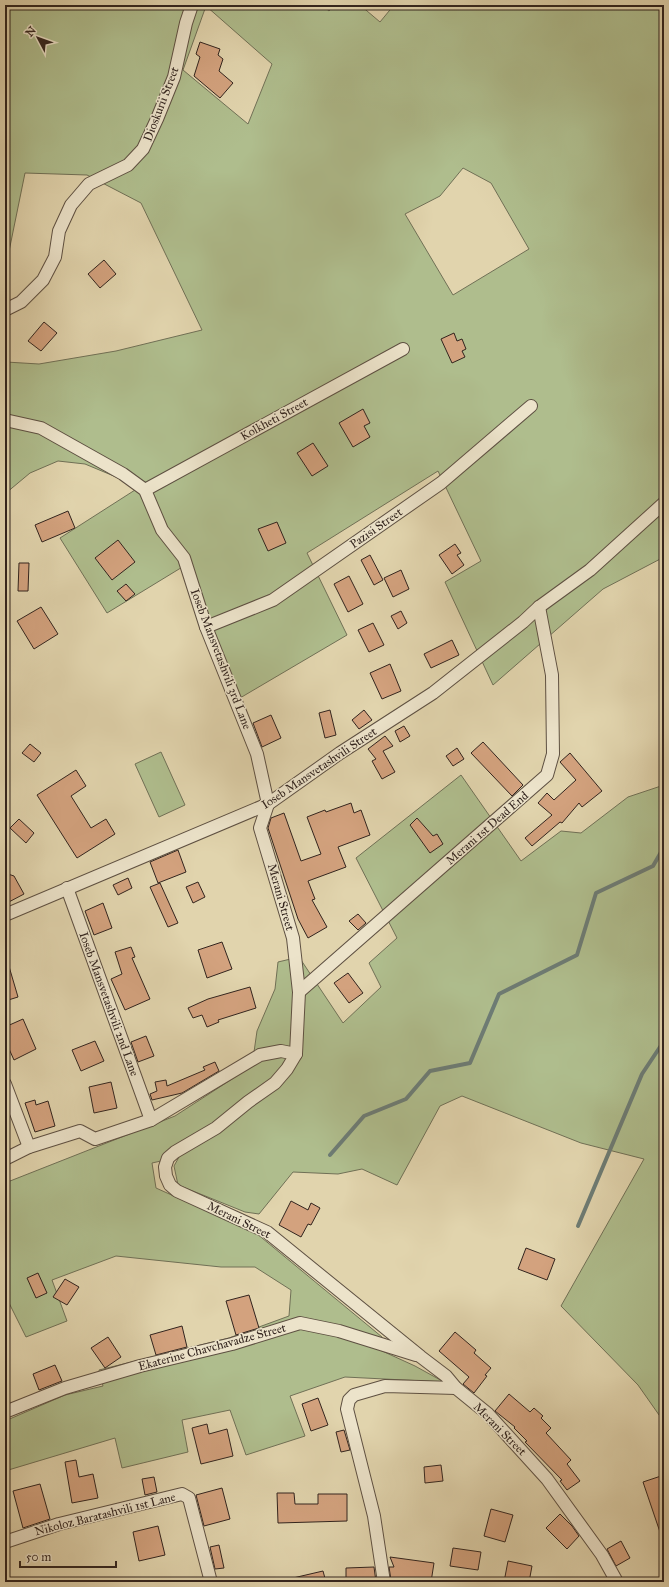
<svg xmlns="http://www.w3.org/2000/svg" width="669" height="1587" viewBox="0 0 669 1587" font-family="'IM FELL Great Primer',serif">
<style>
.green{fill:#afbd8d;stroke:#707056;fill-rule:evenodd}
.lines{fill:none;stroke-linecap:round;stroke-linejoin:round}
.stream{stroke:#6d7c75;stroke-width:4}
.building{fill:#d3a27e;stroke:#32241e}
.street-casing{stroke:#5e5042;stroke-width:14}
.street{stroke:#ece3ca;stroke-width:12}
.labels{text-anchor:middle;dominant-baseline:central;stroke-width:3;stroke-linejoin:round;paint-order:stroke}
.street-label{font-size:12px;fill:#32241e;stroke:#ece3ca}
</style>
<rect width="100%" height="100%" fill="#e1d4ad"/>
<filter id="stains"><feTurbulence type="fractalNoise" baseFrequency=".005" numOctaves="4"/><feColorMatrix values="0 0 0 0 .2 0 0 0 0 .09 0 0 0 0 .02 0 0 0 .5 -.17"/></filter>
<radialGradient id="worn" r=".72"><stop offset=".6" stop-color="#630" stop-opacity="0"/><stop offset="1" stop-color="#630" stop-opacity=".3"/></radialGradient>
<g class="green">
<path d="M5 5H322L329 11 335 5H360L380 22 394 5H664V557L603 589 493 685 445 582 481 561 438 471 307 553 347 635 240 698 184 566 107 613 60 538 135 490 121 479 85 464 58 461 30 473 6 493V362L39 364 116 351 202 330 141 203 87 175 25 173 5 271ZM206 6 272 64 248 124 183 70ZM463 168 491 183 529 249 453 295 405 214 440 196Z"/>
<path d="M161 752 185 805 159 817 135 764Z"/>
<path d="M461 775 521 861 561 831 581 833 628 797 664 785V1422L638 1385 561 1306 644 1159 581 1143 462 1096 440 1106 397 1185 362 1169 338 1174 293 1172 259 1214 245 1212 178 1185 174 1166 179 1157 152 1163 156 1188 256 1233 382 1337 380 1350 415 1366 444 1382 345 1377 290 1396 305 1436 246 1455 230 1410 182 1420 188 1452 122 1468 115 1438 5 1471V1421L65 1395 103 1386 99 1370 229 1338 289 1316 291 1290 255 1267H221L116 1256 52 1280 67 1321 26 1337 5 1295V1183L175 1116 252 1066 257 1031 275 989 278 962 299 957 343 1023 381 987 369 963 397 938 356 858Z"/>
</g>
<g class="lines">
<g class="stream">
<path d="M330 1155 364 1116 406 1099 430 1071 470 1063 499 994 577 955 596 893 653 866 664 847"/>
<path d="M578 1226 642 1074 664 1041"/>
</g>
</g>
<g class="building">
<path d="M200 42 220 49 218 55 223 59 219 71 233 83 220 98 194 76 200 57 196 54Z"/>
<path d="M104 260 116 274 100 288 88 274Z"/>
<path d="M44 322 57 333 41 351 28 341Z"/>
<path d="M454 333 457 341 462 339 466 349 462 351 465 357 452 363 441 339Z"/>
<path d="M363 409 370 423 364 426 370 437 353 447 339 423Z"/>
<path d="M313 443 328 466 312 476 297 453Z"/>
<path d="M68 511 75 528 42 542 35 525Z"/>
<path d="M277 522 286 543 268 551 258 529Z"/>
<path d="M118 540 135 562 112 580 95 558Z"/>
<path d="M455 544 461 553 457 555 464 565 452 574 439 555Z"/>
<path d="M370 555 383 580 374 585 361 560Z"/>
<path d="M19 563H29L28 591H18Z"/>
<path d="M401 570 409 589 393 597 384 578Z"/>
<path d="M349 576 363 604 348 612 334 584Z"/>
<path d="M126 584 135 594 126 601 117 591Z"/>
<path d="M41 607 58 634 34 649 17 621Z"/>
<path d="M401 611 407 623 398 629 391 616Z"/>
<path d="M373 623 384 645 369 652 358 630Z"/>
<path d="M452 640 459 655 431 668 424 654Z"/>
<path d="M390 664 401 691 382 699 370 673Z"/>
<path d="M330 710 336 735 325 738 319 713Z"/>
<path d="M364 710 372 720 359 729 352 720Z"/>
<path d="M271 715 281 738 262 747 253 723Z"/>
<path d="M404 726 410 736 400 742 395 731Z"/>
<path d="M385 736 393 746 383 751 395 772 382 779 372 761 376 759 368 749Z"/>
<path d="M483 742 523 785 512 796 471 753Z"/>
<path d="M30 744 41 753 34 762 22 753Z"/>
<path d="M457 748 464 759 453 766 446 756Z"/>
<path d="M570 753 602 791 582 807 579 803 562 823 560 822 532 846 525 838 552 815 538 803 547 793 554 800 576 780 560 762Z"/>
<path d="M76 770 86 786 71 796 91 828 106 819 115 834 77 858 37 795Z"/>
<path d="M351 803 354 813 361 810 370 835 338 847 346 867 308 881 315 899 312 900 327 927 308 938 298 919 268 828 271 818 284 813 301 861 321 854 307 817 325 810 326 812Z"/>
<path d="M417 818 433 836 437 834 443 844 430 853 410 825Z"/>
<path d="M19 819 34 833 26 843 10 828Z"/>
<path d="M178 850 186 872 158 883 150 862Z"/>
<path d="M5 873 14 876 24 894 5 904Z"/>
<path d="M128 878 132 888 118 895 113 885Z"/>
<path d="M198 882 205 897 193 903 186 887Z"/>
<path d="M160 883 178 923 168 927 150 887Z"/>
<path d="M103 903 112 928 94 935 85 911Z"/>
<path d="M358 914 366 923 358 930 349 921Z"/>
<path d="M222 942 232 969 207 978 198 950Z"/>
<path d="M131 947 135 957 132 958 150 999 125 1010 111 979 122 974 115 952Z"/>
<path d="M5 963H8L18 997 5 1001Z"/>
<path d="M348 973 363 993 349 1003 334 983Z"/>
<path d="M250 987 256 1008 218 1020 219 1022 207 1027 202 1015 193 1018 188 1008 208 999Z"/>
<path d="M23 1019 36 1049 14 1060 5 1040V1027Z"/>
<path d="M146 1036 154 1056 138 1062 131 1042Z"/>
<path d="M95 1041 104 1061 81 1071 72 1050Z"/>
<path d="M215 1062 219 1071 182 1093 152 1100 150 1094 157 1091 155 1082 166 1080 167 1086 205 1070 203 1067Z"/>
<path d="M111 1082 117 1108 94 1113 89 1087Z"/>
<path d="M35 1100 36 1105 48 1101 55 1126 35 1132 25 1103Z"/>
<path d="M291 1201 308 1210 311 1203 320 1208 311 1225 308 1224 301 1237 279 1225Z"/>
<path d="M526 1248 555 1259 547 1280 518 1269Z"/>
<path d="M38 1273 47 1293 36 1298 27 1278Z"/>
<path d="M65 1279 79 1287 67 1305 53 1297Z"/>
<path d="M249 1295 259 1328 236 1335 226 1301Z"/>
<path d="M182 1326 187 1347 156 1355 150 1335Z"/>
<path d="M455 1332 476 1350 474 1353 491 1368 485 1375 487 1376 474 1393 463 1384 469 1377 439 1351Z"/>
<path d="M108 1337 121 1357 105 1368 91 1348Z"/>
<path d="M55 1365 62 1381 39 1390 33 1374Z"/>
<path d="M509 1394 530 1412 534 1408 543 1416 541 1418 551 1428 546 1433 571 1460 567 1464 580 1481 567 1490 560 1481 562 1480 525 1442 527 1441 514 1428 515 1427 495 1411Z"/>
<path d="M318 1398 328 1425 311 1431 302 1404Z"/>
<path d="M207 1424 209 1434 227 1429 233 1456 201 1464 192 1428Z"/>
<path d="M344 1430 350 1450 341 1452 336 1432Z"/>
<path d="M76 1460 79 1477 93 1474 98 1498 72 1503 65 1462Z"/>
<path d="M441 1465 443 1481 425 1483 424 1467Z"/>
<path d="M664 1475V1538H662L643 1482Z"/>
<path d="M154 1477 157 1492 145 1495 142 1479Z"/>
<path d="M40 1484 50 1519 23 1528 13 1491Z"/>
<path d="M222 1488 230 1519 204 1526 196 1495Z"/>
<path d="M277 1493H294L295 1504H318V1494H347V1521L278 1523Z"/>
<path d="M491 1509 513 1515 505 1542 484 1536Z"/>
<path d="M560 1514 572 1526 579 1536 567 1549 546 1528Z"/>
<path d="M158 1526 165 1555 139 1561 133 1532Z"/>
<path d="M621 1541 630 1558 616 1566 607 1549Z"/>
<path d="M219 1545 224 1568 215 1569 210 1547Z"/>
<path d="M453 1548 481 1552 478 1570 450 1566Z"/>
<path d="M390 1557 434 1563 431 1582H408L391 1580 389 1567H394Z"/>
<path d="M508 1561 532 1566 529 1582H504Z"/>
<path d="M374 1567 376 1582H346V1568Z"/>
<path d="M323 1571 326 1582H294L293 1578Z"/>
</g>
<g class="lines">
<g class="street-casing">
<g id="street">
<path d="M5 310 21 302 43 280 55 257 59 231 71 205 89 184 128 165 143 149 157 119 174 77 186 23 192 5"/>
<path d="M5 420 41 428 123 474 145 490 162 530 184 558 206 627 257 754 268 804 260 828 293 938 299 992 296 1054 287 1069 275 1083 248 1102 216 1128 175 1152 168 1158 165 1167 166 1176 170 1185 177 1191 267 1232 421 1357 446 1376 456 1388 488 1414 547 1479 602 1555 617 1582"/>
<path d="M145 490 403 349"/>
<path d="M206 627 273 600 441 483 531 406"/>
<path d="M67 888 151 1120"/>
<path d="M5 915 268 804 340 753 433 693 523 622 539 607 590 570 664 503"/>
<path d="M299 992 547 775 553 754 552 675 539 607"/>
<path d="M5 1084 29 1147"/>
<path d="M5 1159 29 1147 80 1131 95 1139 151 1120 260 1055 281 1051 296 1054"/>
<path d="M5 1412 65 1388 140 1366 232 1344 300 1323 339 1331 416 1355"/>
<path d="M5 1542 59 1524 182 1494 189 1498 211 1582"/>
<path d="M384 1582 374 1516 347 1409 349 1400 354 1395 385 1386 456 1388"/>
</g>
</g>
<use href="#street" class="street"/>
</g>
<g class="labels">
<g class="street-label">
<text transform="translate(161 104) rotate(-69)">Dioskurii Street</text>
<text transform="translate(274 419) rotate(-29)">Kolkheti Street</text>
<text transform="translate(376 528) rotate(-35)">Pazisi Street</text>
<text transform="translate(221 659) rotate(69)">Ioseb Mansvetashvili 3rd Lane</text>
<text transform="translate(319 768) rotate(-34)">Ioseb Mansvetashvili Street</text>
<text transform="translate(487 828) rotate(-41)">Merani 1st Dead End</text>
<text transform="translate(281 897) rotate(74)">Merani Street</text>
<text transform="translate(109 1004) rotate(70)">Ioseb Mansvetashvili 2nd Lane</text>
<text transform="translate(239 1220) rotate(26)">Merani Street</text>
<text transform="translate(212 1347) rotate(-15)">Ekaterine Chavchavadze Street</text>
<text transform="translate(500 1429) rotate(45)">Merani Street</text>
<text transform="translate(105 1514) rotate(-14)">Nikoloz Baratashvili 1st Lane</text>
</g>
</g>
<rect width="669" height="1587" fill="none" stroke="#e1d4ad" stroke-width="20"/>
<rect x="6" y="6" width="657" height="1575" fill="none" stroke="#32241e" stroke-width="2"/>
<rect x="10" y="10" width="649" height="1567" fill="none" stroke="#32241e"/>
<g transform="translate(38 38) rotate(311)" stroke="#ece3ca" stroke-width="3" paint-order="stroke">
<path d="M0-3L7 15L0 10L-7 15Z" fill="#32241e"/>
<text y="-6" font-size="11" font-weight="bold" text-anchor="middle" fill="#32241e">N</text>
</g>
<path d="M20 1561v6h96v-6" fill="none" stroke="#32241e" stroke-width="2"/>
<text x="26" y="1561" font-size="12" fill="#32241e" stroke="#ece3ca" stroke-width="3" paint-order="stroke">50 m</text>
<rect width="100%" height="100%" filter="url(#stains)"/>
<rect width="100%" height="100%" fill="url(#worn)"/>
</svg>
